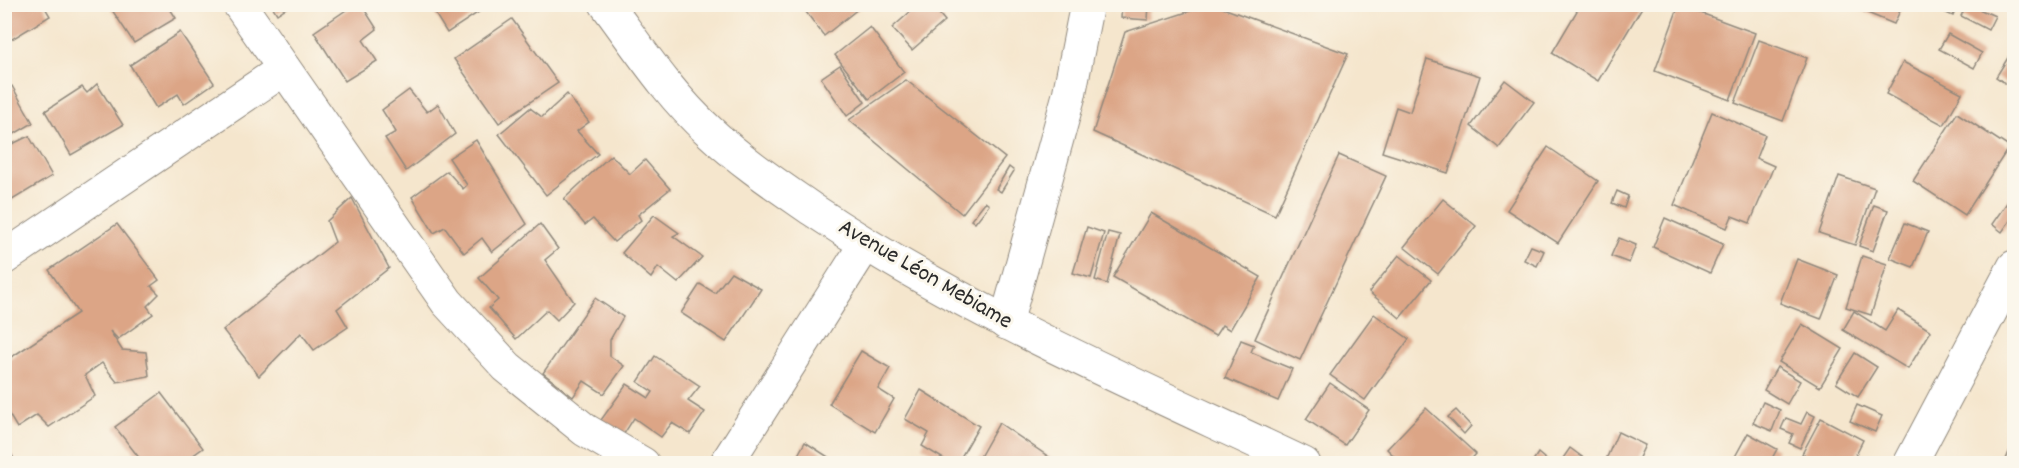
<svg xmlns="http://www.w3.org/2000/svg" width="2019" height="468" viewBox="0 0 2019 468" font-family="Dekko,sans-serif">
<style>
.building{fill:#dca586}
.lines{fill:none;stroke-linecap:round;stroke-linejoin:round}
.minor-casing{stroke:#90887c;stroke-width:35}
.minor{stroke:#fff;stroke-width:33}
.labels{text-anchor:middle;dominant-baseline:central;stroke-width:6;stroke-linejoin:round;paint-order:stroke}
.street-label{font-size:24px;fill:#2b2b2b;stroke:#fbf7ec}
</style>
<rect width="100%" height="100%" fill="#fbf7ec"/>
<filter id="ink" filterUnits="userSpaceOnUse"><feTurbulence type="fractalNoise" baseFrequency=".0167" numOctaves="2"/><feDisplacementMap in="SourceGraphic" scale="12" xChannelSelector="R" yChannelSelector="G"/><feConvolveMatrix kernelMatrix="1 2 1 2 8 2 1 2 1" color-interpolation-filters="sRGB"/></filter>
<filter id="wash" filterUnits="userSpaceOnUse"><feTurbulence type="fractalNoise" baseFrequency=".008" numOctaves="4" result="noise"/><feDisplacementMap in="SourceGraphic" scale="24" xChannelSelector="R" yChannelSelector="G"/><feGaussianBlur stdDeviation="1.35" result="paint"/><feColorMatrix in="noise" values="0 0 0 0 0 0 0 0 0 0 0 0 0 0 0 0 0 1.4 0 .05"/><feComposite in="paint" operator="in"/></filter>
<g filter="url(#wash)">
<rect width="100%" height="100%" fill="#f5e6cd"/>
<g id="blocks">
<g class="building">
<path d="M4 4H43L50 16 4 44Z"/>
<path d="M108 4H167L176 18 134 43Z"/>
<path d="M271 4H292L277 14Z"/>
<path d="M355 4H361L377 29 363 40 377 61 345 81 314 32Z"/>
<path d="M429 4H491L447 33Z"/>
<path d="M800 4H864L824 36Z"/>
<path d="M919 4H931L945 21 912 50 892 28Z"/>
<path d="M1122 4H1149L1148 20 1121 18Z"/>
<path d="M1212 4 1348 54 1275 215 1093 132 1125 32Z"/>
<path d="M1581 4H1644L1598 81 1552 53Z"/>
<path d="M1854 4H1903L1894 24 1853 7Z"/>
<path d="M1926 4H1958L1953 16Z"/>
<path d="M1967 4 1995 16 1988 30 1961 16Z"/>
<path d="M2004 4H2014V16Z"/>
<path d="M1679 5 1755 33 1730 100 1655 71Z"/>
<path d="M512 19 558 83 499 123 454 59Z"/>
<path d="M870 27 904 72 869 99 835 55Z"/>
<path d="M180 32 214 83 184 104 178 94 156 108 130 65Z"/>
<path d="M1948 34 1982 53 1974 68 1939 49Z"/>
<path d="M1759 40 1807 58 1783 121 1735 103Z"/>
<path d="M2014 48V89L1996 77Z"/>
<path d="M1427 59 1480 76 1448 173 1382 152 1396 107 1410 112Z"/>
<path d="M1903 62 1962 93 1944 125 1886 94Z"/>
<path d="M840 65 865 102 847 116 821 78Z"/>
<path d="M906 80 1005 158 962 214 849 120Z"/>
<path d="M1505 80 1534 102 1499 148 1471 126Z"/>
<path d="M97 84 123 125 71 155 45 111 82 87 87 93Z"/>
<path d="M12 86 33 123 4 140V91Z"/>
<path d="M409 90 427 112 438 104 455 134 406 171 385 138 396 132 382 110Z"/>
<path d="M567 94 589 122 577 131 598 154 546 195 499 134 530 108 542 117Z"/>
<path d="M1712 112 1765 135 1756 158 1774 166 1750 223 1732 216 1727 228 1674 205Z"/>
<path d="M1957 113 2009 147 1965 215 1913 181Z"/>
<path d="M29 136 52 176 4 205V148Z"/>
<path d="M476 140 527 224 492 252 482 238 464 253 445 227 434 233 412 197 447 171 463 189 467 185 449 158Z"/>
<path d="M1548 147 1598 181 1558 243 1507 210Z"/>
<path d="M611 155 630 174 645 160 670 189 638 215 641 220 614 242 593 219 585 225 564 199Z"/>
<path d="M1339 155 1386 176 1300 360 1255 339Z"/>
<path d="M1009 167 1014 171 1001 192 996 189Z"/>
<path d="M1839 176 1875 188 1855 245 1819 233Z"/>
<path d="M1617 191 1628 196 1624 208 1612 203Z"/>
<path d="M2011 197 2014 200V215L2002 232 1992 224Z"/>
<path d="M352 198 389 268 337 309 348 327 314 350 301 333 259 376 223 330 335 242 327 221Z"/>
<path d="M1443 199 1476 226 1438 274 1404 247Z"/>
<path d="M985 202 989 205 975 223 971 220Z"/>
<path d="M1874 205 1888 210 1873 251 1859 246Z"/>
<path d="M1151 213 1261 277 1230 330 1222 325 1215 336 1113 277Z"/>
<path d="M654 215 679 233 673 236 702 257 678 283 658 267 651 278 622 253Z"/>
<path d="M1665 218 1723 244 1710 273 1653 247Z"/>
<path d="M1905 223 1928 232 1913 267 1890 258Z"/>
<path d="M117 224 159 280 151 286 159 294 147 306 153 314 118 339 110 331 122 350 146 352 149 376 117 382 102 363 85 375 95 396 49 427 37 415 17 428 4 406V362L78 313 49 270Z"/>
<path d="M540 224 558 249 545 260 574 302 557 320 547 310 516 339 489 308 498 300 479 278Z"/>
<path d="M1087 227 1104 233 1091 278 1073 273Z"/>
<path d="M1108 232 1120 235 1107 284 1095 280Z"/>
<path d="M1619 238 1636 245 1629 263 1611 256Z"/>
<path d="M1531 246 1544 251 1537 266 1524 260Z"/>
<path d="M1399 255 1431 280 1400 318 1369 292Z"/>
<path d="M1862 256 1887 264 1871 315 1846 307Z"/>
<path d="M1797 259 1838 275 1821 319 1780 303Z"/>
<path d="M731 272 761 289 726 342 681 313 700 284 715 293Z"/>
<path d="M595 298 623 317 610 340V356L624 366 604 394 584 381 573 397 543 373Z"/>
<path d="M1898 310 1931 331 1908 369 1843 330 1854 311 1885 331Z"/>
<path d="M1374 314 1409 339 1365 400 1330 375Z"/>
<path d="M1802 324 1843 349 1820 387 1779 362Z"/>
<path d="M1241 340 1254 345 1251 352 1292 369 1278 401 1225 378Z"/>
<path d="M861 351 890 368 878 389 894 399 875 432 829 404Z"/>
<path d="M1855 353 1877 367 1858 397 1836 383Z"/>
<path d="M655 356 700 386 688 401 705 412 690 434 672 423 661 437 634 418 622 437 601 420 627 384 649 398 653 392 638 382Z"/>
<path d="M1777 367 1800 381 1787 404 1764 390Z"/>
<path d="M1330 383 1369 410 1345 445 1306 419Z"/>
<path d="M921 390 979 426 957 464H952L922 446 929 433 905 419Z"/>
<path d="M161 393 203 448 181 464H144L115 427Z"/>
<path d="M1763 402 1780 410 1772 431 1753 423Z"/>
<path d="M1857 405 1882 416 1875 432 1850 421Z"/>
<path d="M1426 408 1476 454 1467 464H1402L1387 449Z"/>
<path d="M1456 410 1471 426 1464 434 1448 417Z"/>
<path d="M1807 412 1815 416 1800 448 1789 443 1793 434 1781 429 1786 418 1801 424Z"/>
<path d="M1821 418 1863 440 1851 464H1821L1802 454Z"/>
<path d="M999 423 1055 461 1054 464H976Z"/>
<path d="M1618 432 1645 445 1636 464H1604Z"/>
<path d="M1748 433 1777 449 1769 464H1731Z"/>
<path d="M805 442 839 464H793Z"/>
<path d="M4 443 13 457 4 462Z"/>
<path d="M1570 448 1589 462 1588 464H1559Z"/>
<path d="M2010 450 2014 451V464H2004Z"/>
<path d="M1538 453 1551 464H1531Z"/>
</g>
</g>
</g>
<g filter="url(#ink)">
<use href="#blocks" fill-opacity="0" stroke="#90887c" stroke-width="1.5"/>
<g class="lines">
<g class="minor-casing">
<g id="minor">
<path d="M239 4 447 302 507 367 585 430 643 464"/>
<path d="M606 4C638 47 669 95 709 131 741 161 777 185 813 210 967 313 1137 385 1304 464"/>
<path d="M4 258 284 69"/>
<path d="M1006 323 1069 95 1087 4"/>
<path d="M726 464 865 245"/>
<path d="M1910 464 2014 267"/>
</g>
</g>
<use href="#minor" class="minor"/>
</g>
</g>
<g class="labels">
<g class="street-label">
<text transform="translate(925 275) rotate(30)">Avenue Léon Mebiame</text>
</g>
</g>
<rect width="2019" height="468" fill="none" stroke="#fbf7ec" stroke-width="24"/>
</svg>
